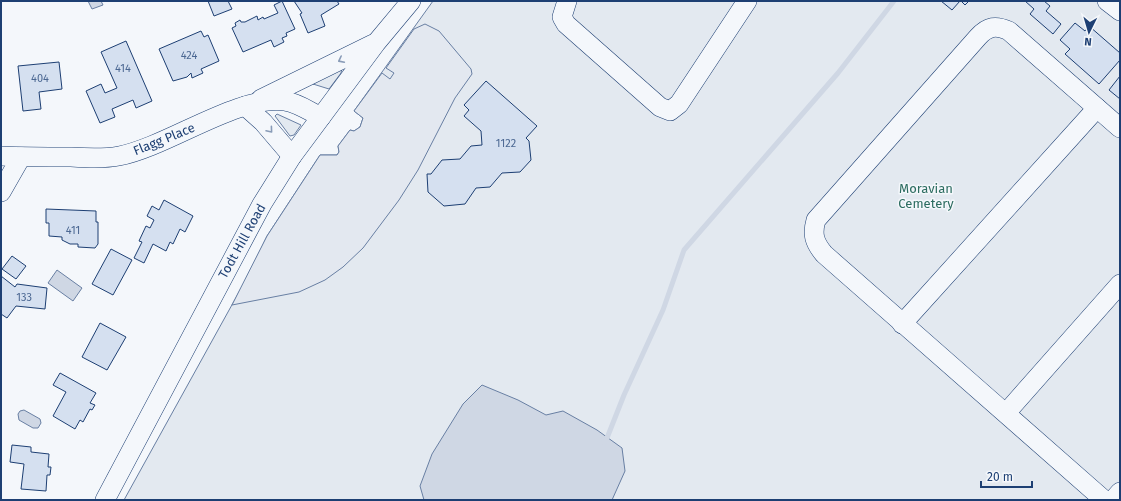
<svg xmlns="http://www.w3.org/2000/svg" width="1121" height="501" viewBox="0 0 1121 501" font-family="'Fira Sans',sans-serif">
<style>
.green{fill:#e3e9f0;stroke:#687fa3}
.parking{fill:#e3e8f0;stroke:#687fa3}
.water{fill:#cfd7e4;stroke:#687fa3}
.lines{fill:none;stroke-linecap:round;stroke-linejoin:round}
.stream{stroke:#cfd7e4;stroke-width:5}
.building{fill:#d5e0f0;stroke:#1d3f73}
.minor-casing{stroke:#1d3f73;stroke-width:20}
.minor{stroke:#f4f7fb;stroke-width:19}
.oneway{stroke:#889bb7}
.labels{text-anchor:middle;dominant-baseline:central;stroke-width:3;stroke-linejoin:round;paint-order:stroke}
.number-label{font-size:11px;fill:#4b6792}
.street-label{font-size:13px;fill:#1d3f73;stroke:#f4f7fb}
.park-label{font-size:13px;fill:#2c6c60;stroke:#f4f7fb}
</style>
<rect width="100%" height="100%" fill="#f4f7fb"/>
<g class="green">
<path d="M433 1H1120V500H124L249 274 267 236 320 155H337L339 152 338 146 350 130 354 131 360 127 363 118 354 111Z"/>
<path d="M342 68 341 73 329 89 313 84Z"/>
<path d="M277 114 301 125 294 135 290 136 275 116Z"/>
</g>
<path class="parking" d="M425 24 439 31 471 69 472 74 455 98 418 170 399 200 363 248 343 267 325 280 299 292 232 305 267 236 320 155H337L339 152 338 146 350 130 354 131 360 127 363 118 354 111 382 73 390 79 394 73 386 68 414 29Z"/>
<g class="water">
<path d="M88 1H101L103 5 92 9Z"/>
<path d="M57 270 82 288 73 301 48 283Z"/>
<path d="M482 385 518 400 546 415 563 411 597 430 622 448 625 471 612 500H424L420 486 432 454 463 404Z"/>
<path d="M24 410 40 419 41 423 38 428H33L19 420 18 414 20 411Z"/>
</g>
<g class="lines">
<path class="stream" d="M604 442 607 438 624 395 663 310 684 250 838 73 894 1"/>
</g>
<g class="building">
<path d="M208 1H228L232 9 214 16Z"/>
<path d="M282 1 295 29 286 33 287 36 282 38 284 42 274 47 271 40 243 52 232 28 236 26 235 23 240 20 241 22H245L257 16 258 20 263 17 264 19 278 13 274 5Z"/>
<path d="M294 1H337L339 4 321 15 325 26 308 33 300 14 302 13Z"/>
<path d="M941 1H960L952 10Z"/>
<path d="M961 1H969L965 5Z"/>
<path d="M1025 1H1044L1050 6 1046 11 1061 24 1053 34 1030 14 1034 9Z"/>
<path d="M1075 23 1085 31 1089 26 1120 53V60L1099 84 1065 54 1070 49 1060 40Z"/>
<path d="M201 31 204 37 208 35 219 61 201 69 203 73 192 78 191 73 187 77 173 81 159 49Z"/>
<path d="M126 41 152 101 136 108 133 100 112 109 115 117 100 123 86 91 101 84 105 93 117 88 101 52Z"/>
<path d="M59 62 62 89 39 92 41 109 23 111 18 66Z"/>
<path d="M1120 76V99L1109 90Z"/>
<path d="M486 81 537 126 526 138 529 141 531 160 520 172 502 173 490 187 476 188 465 204 444 206 428 192 427 174H431L442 160 460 159 471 146 482 145 481 131 464 116 469 110 464 105Z"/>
<path d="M164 200 193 216 185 232 180 229 173 244 170 242 166 251 153 244 144 263 134 258 142 242 139 241 146 226 150 228 154 220 147 216 152 206 159 210Z"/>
<path d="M46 209 96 211V222H98V244L95 248 78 247V244H70L62 240V237L49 236V223H46Z"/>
<path d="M111 249 132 260 113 295 92 284Z"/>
<path d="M12 256 26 266 16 279 2 269Z"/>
<path d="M1 276 15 287 17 284 47 288 45 309 16 306 7 318 1 314Z"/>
<path d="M100 323 126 337 107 370 82 357Z"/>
<path d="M60 373 96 393 90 403 95 405 92 410 90 409 83 422 80 420 75 429 53 416 66 392 53 385Z"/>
<path d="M12 445 31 447V452L49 454 48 467H51L50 475H47L46 491 21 489 24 464 10 462Z"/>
</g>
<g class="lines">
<g class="minor-casing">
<g id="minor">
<path d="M567 1 562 17 566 24 660 107 670 111 679 104 747 1"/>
<path d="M1107 1 1120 11"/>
<path d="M261 99 373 44"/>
<path d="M245 106 263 122 292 156"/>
<path d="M1 156C24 157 47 157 71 157 87 158 103 159 119 156 169 146 237 95 285 101 298 103 309 111 321 117"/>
<path d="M1 192 21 157"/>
<path d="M902 324 1097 108"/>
<path d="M1006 413 1120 284"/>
<path d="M105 500 262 204 292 156 376 43 411 1"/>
<path d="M1104 500 824 254C814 242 812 234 816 220L978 37C988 26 996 25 1009 31L1120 128"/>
<path d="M1113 500 1120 492"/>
</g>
</g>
<use href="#minor" class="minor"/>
</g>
<defs><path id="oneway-chevron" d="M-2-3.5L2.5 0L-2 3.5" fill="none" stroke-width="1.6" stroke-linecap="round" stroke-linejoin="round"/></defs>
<g class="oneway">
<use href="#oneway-chevron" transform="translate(341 60) rotate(153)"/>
<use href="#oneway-chevron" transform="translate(270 130) rotate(50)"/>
</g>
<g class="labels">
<g class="number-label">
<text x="189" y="55">424</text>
<text x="123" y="68">414</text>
<text x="40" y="78">404</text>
<text x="506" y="143">1122</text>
<text x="73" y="230">411</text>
<text x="24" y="297">133</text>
</g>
<g class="street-label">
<text transform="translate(164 139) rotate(-22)">Flagg Place</text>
<text transform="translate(242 241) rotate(-61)">Todt Hill Road</text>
</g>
<g class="park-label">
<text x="926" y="188">Moravian<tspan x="926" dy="15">Cemetery</tspan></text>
</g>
</g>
<rect width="1121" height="501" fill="none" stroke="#1d3f73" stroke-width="4"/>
<g transform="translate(1089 32) rotate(185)" stroke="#f4f7fb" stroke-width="3" paint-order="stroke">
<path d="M0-3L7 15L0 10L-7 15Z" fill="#1d3f73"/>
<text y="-6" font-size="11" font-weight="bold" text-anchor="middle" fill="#1d3f73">N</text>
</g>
<path d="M981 481v6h51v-6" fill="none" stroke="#1d3f73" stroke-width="2"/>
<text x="987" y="481" font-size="12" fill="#1d3f73" stroke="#f4f7fb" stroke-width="3" paint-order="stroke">20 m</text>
</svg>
